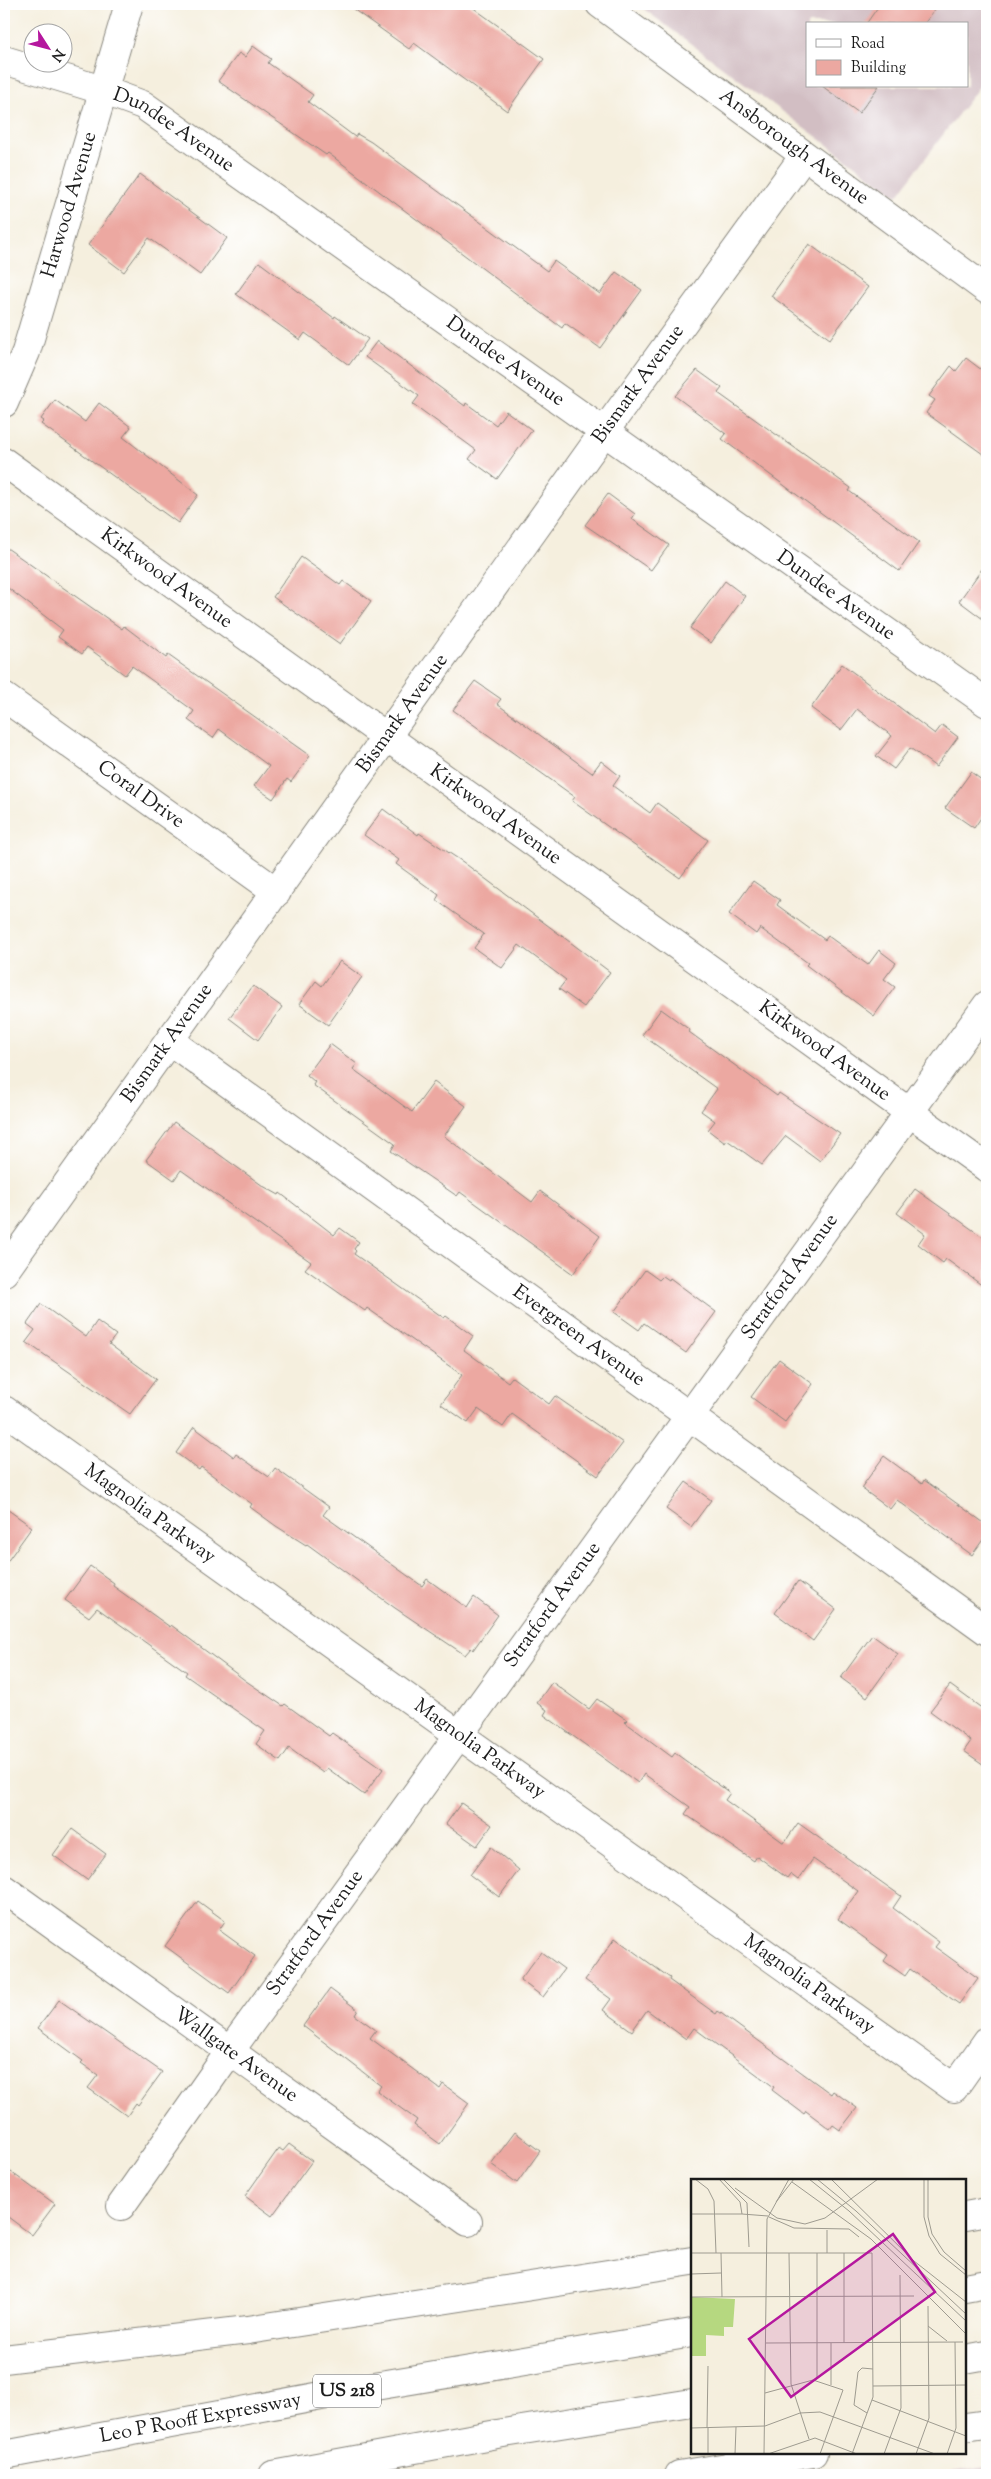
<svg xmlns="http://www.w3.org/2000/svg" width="991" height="2479" viewBox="0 0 991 2479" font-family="'Sorts Mill Goudy',serif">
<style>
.industrial{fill:#d2bec3;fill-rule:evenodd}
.building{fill:#eca8a1}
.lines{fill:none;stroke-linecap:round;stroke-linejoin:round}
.minor-casing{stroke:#88867d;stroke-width:30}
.major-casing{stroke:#88867d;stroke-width:30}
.highway-casing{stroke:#88867d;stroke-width:30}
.minor{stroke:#fff;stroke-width:28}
.major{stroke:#fff;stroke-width:28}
.highway{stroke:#fff;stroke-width:28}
.labels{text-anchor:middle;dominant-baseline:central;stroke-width:4;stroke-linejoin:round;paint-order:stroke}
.shield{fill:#fff;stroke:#606060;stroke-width:1}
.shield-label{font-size:19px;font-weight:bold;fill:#1c1c1c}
.street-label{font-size:20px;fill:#1c1c1c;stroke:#fff}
.inset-road{fill:none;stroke:#9e9b90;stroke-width:1}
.view{fill:#b5179e;fill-opacity:0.15;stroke:#b5179e;stroke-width:2.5}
.inset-edge{fill:none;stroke:#1c1c1c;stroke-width:2.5}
</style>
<rect width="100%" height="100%" fill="#fff"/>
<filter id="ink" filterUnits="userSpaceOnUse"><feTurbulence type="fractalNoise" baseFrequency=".02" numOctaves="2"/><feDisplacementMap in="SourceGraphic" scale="10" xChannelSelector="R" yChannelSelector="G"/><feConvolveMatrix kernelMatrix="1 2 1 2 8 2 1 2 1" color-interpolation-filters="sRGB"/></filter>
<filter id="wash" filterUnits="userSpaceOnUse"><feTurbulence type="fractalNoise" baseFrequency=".0096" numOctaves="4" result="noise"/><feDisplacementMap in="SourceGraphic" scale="20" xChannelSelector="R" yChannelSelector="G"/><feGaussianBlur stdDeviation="1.12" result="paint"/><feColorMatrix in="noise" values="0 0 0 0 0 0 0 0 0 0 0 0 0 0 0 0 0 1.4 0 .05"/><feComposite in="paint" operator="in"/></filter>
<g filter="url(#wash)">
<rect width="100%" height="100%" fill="#f5efde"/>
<g class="industrial">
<path d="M637 4H987V76L897 196ZM807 24H967V86H807Z"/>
<path d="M987 2466V2475H934Z"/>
</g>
<g id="blocks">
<g class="building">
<path d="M346 4H468L544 59 507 111 414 43 409 49Z"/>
<path d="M880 4H939L924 24H866Z"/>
<path d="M253 46 271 59 268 63 313 95 308 102 355 137 357 134 371 142 547 271 554 261 600 294 616 272 642 290 600 348 565 323 562 328 328 153 326 155 218 81 239 53 245 57Z"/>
<path d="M822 86H879L859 113Z"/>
<path d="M140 174 227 238 200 275 149 238 124 272 88 245Z"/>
<path d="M809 244 868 287 830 339 771 296Z"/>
<path d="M259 262 334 318 335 316 368 339 349 365 305 333 300 340 236 294Z"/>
<path d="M377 341 465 406 466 403 496 425 506 411 532 430 497 479 469 459 476 450 413 404 419 396 365 357Z"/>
<path d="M966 358 987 374V457L926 413 935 400 929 396 951 366 956 371Z"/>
<path d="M697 370 722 388 718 393 851 488 849 491 919 542 899 571 722 439 726 434 675 396Z"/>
<path d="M55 400 85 422 99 403 131 427 123 437 198 495 178 523 41 424 44 421 41 419Z"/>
<path d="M608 494 635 514 632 519 669 545 651 570 585 525Z"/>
<path d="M4 546 122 629 124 626 166 658 168 655 310 756 291 782 287 779 273 799 254 786 269 766 219 729 213 738 188 720 194 711 132 666 125 675 87 647 82 654 58 637 63 630 4 585Z"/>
<path d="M301 557 340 585 343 581 371 601 340 644 273 597Z"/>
<path d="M987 562V622L959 601Z"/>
<path d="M725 581 745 596 711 643 690 628Z"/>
<path d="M842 664 935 734 942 725 958 737 936 767 910 748 894 769 876 756 892 736 857 709 841 730 811 708Z"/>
<path d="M475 681 501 699 497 704 592 773 601 761 620 776 613 786 650 813 657 803 708 840 680 878 572 801 575 797 453 710Z"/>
<path d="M971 772 987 784V809L974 828 945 808Z"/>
<path d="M383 809 418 835 419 833 463 862 610 972 584 1007 559 989 566 980 519 945 502 968 474 948 484 934 436 900 439 895 396 864 399 860 364 835Z"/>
<path d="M753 881 780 900 777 905 825 940 828 936 868 965 879 950 896 963 884 979 895 987 874 1016 806 965 808 963 760 928 756 934 729 914Z"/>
<path d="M340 961 362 977 328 1025 299 1004 316 981 322 986Z"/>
<path d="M253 986 282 1007 258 1040 229 1018Z"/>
<path d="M661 1009 690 1030 689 1032 777 1096 779 1093 840 1134 820 1161 786 1136 762 1165 727 1140 725 1143 708 1130 715 1121 701 1111 717 1089 642 1035Z"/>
<path d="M330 1044 357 1064 353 1069 412 1112 434 1082 466 1106 444 1136 532 1202 540 1191 600 1236 573 1274 460 1192 457 1196 391 1151 395 1144 313 1085 315 1082 307 1075Z"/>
<path d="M174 1122 263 1186 279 1195 280 1193 334 1235 340 1228 359 1242 354 1249 356 1251 354 1254 444 1318 446 1316 473 1336 464 1350 508 1382 512 1377 549 1404 555 1396 623 1443 598 1476 512 1414 503 1427 478 1409 468 1423 441 1404 462 1375 367 1308 365 1311 305 1269 311 1262 181 1170 174 1180 146 1160Z"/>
<path d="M915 1189 987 1240V1289L946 1259 943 1263 918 1244 925 1234 897 1213Z"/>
<path d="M645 1270 659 1280 663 1276 669 1280 670 1278 716 1312 686 1353 644 1323 639 1330 614 1312Z"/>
<path d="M41 1304 86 1337 97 1321 116 1335 109 1344 156 1379 130 1414 26 1342 35 1330 27 1324Z"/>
<path d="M779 1359 813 1384 785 1422 751 1397Z"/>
<path d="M194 1427 234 1457 236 1454 269 1477 275 1468 329 1507 323 1515 422 1586 427 1579 467 1608 474 1597 498 1615 473 1650 471 1648 465 1655 395 1608 307 1544 306 1545 276 1526 250 1507 252 1504 201 1467 199 1470 176 1453Z"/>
<path d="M884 1456 922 1484 924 1480 987 1525V1534L972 1555 897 1500 890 1509 861 1488Z"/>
<path d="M686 1482 711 1500 691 1527 666 1509Z"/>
<path d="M4 1507 32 1527 4 1566Z"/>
<path d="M90 1566 114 1583 113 1586 170 1627 171 1625 246 1681 283 1706 285 1704 329 1736 332 1733 383 1769 364 1795 327 1768 323 1773 289 1748 280 1761 256 1744 265 1731 185 1675 187 1672 97 1608 89 1617 65 1600Z"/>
<path d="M798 1581 836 1609 813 1641 775 1613Z"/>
<path d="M872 1635 898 1654 867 1697 841 1678Z"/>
<path d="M552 1682 589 1709 597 1699 627 1720 625 1722 672 1757 675 1753 730 1793 725 1800 784 1843 798 1823 901 1896 893 1908 939 1942 935 1947 978 1978 959 2004 910 1969 905 1976 884 1961 888 1955 838 1919 858 1891 813 1859 798 1880 790 1874 787 1878 757 1856 754 1861 685 1814 690 1807 644 1774 638 1783 544 1715 547 1710 537 1703Z"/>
<path d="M950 1685 987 1712V1767L964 1751 971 1741 930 1711Z"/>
<path d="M461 1803 492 1825 477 1846 446 1824Z"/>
<path d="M72 1829 106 1854 87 1880 53 1855Z"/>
<path d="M491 1847 519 1870 499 1897 470 1875Z"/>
<path d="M198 1901 225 1921 219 1930 255 1956 229 1993 165 1946Z"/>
<path d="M615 1938 670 1978 669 1980 716 2014 718 2011 831 2094 833 2091 857 2108 840 2130 833 2125 830 2129 806 2111 804 2114 772 2090 774 2087 694 2028 686 2039 647 2010 632 2031 603 2010 611 1999 585 1980Z"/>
<path d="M541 1952 564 1969 543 1997 520 1980Z"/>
<path d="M330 1989 358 2010 355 2015 376 2030 370 2038 440 2089 443 2084 469 2103 440 2144 414 2125 417 2120 377 2091 381 2086 303 2026Z"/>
<path d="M59 2000 162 2072 138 2105 136 2103 127 2116 88 2088 98 2075 81 2063 83 2061 38 2028Z"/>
<path d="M515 2132 540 2151 517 2183 491 2164Z"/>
<path d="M289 2144 312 2161 272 2216 245 2196 279 2148 283 2151Z"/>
<path d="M4 2167 55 2204 32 2235 4 2214Z"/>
</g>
</g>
</g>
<g filter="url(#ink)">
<use href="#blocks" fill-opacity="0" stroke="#88867d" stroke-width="1"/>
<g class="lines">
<g class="minor-casing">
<g id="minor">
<path id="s1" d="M4 60 102 90 143 105 987 703"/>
<path id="s2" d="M4 403 26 352 129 4"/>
<path id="s3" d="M4 462 987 1168"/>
<path id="s4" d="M4 697 277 892"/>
<path id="s5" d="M170 1041 987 1631"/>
<path id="s6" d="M4 1272 604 432 804 156"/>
<path id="s7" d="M4 1410 954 2088 987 2041"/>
<path id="s8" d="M4 1889 468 2222"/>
<path id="s9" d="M121 2206 230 2051 987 1005"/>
<path d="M965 2216 987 2212"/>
<path d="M4 2359 248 2330 692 2261"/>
<path d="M965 2427 987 2424"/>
<path d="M679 2475 813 2453"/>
</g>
</g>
<g class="major-casing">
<g id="major">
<path id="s10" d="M600 4 987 290"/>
</g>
</g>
<g class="highway-casing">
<g id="highway">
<path d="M965 2288 987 2284"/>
<path d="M965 2359 987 2355"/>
<path id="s11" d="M4 2455 375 2386 692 2333"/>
<path d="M273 2475 497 2434 692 2403"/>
</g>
</g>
<use href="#minor" class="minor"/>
<use href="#major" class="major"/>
<use href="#highway" class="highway"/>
</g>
</g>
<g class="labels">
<rect class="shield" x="313" y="2374.5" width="68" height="33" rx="4"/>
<g class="shield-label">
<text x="347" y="2391">US 218</text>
</g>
<g class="street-label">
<text stroke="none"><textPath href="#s1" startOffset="185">Dundee Avenue</textPath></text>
<text stroke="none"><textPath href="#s10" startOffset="241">Ansborough Avenue</textPath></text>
<text stroke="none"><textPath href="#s2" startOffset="209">Harwood Avenue</textPath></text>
<text stroke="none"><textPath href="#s1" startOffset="590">Dundee Avenue</textPath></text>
<text stroke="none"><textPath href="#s6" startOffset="1091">Bismark Avenue</textPath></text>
<text stroke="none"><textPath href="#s3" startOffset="200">Kirkwood Avenue</textPath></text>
<text stroke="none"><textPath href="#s1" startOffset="995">Dundee Avenue</textPath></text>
<text stroke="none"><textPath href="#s6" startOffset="686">Bismark Avenue</textPath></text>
<text stroke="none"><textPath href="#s4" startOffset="168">Coral Drive</textPath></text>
<text stroke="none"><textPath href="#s3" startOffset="605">Kirkwood Avenue</textPath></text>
<text stroke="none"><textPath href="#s6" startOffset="281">Bismark Avenue</textPath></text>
<text stroke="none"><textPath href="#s3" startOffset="1010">Kirkwood Avenue</textPath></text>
<text stroke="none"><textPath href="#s9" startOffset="1145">Stratford Avenue</textPath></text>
<text stroke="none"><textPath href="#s5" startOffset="504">Evergreen Avenue</textPath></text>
<text stroke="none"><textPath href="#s7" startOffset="179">Magnolia Parkway</textPath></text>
<text stroke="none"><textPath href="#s9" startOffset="740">Stratford Avenue</textPath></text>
<text stroke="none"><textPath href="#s7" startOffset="584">Magnolia Parkway</textPath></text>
<text stroke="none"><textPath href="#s9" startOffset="335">Stratford Avenue</textPath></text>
<text stroke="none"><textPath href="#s7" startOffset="989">Magnolia Parkway</textPath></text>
<text stroke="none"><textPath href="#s8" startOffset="285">Wallgate Avenue</textPath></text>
<text stroke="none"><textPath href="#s11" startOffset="200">Leo P Rooff Expressway</textPath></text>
</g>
</g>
<g transform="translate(691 2179)">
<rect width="275" height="275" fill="#f5efde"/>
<path d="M0 118 44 120 42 148H33V157L15 156V177H0Z" fill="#b6d880"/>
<path class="inset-road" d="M4 0 17 10 23 22 25 74M28 0 49 23 51 35 77 37M32 0 56 24 58 68M118 0 158 32 275 142M126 0 165 32 275 135M140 0 223 82 275 123M233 0V38L238 57 249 75 275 96M237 0V38L241 55 253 73 275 92M101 3 180 60 275 155M44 9 86 39 114 45 134 39 187 0M85 23 103 0M0 35H51M78 38 103 49 158 50 168 58M136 51V74M0 74H181L182 218 161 275M30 74 31 118M98 74 100 205 118 260M126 74V200M153 74V164M0 95 30 94M0 118 223 117M237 147 256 162M75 164 272 163M140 164V206M182 207 275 206M74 214 122 201 152 211 129 275M181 221 275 257M176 234 163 226 167 193 171 189 182 190M0 249 74 247 109 234 129 233 244 275M16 249 17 187M17 249V275M44 275 45 248M73 275 76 40 98 0M77 275 124 259 166 275M193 275 210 229 209 96M225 275 238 239 237 127M256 275 265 249 264 163"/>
<path class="view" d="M202 55 244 113 100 218 58 160Z"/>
<rect width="275" height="275" class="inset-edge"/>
</g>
<rect width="991" height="2479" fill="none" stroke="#fff" stroke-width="20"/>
<rect x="806" y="22" width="162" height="65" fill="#ffffff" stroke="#a4a4a4"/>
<rect x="816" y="39" width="25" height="8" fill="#ffffff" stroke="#a4a4a4"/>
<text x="851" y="48" font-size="15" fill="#1c1c1c">Road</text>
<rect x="816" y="60" width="25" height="15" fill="#eca8a1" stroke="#a4a4a4"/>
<text x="851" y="72" font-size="15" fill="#1c1c1c">Building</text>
<g transform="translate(48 48) rotate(126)"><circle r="24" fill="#ffffff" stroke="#a4a4a4"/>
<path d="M0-4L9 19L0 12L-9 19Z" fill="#b5179e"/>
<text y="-8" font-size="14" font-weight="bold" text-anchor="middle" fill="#1c1c1c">N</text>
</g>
</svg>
